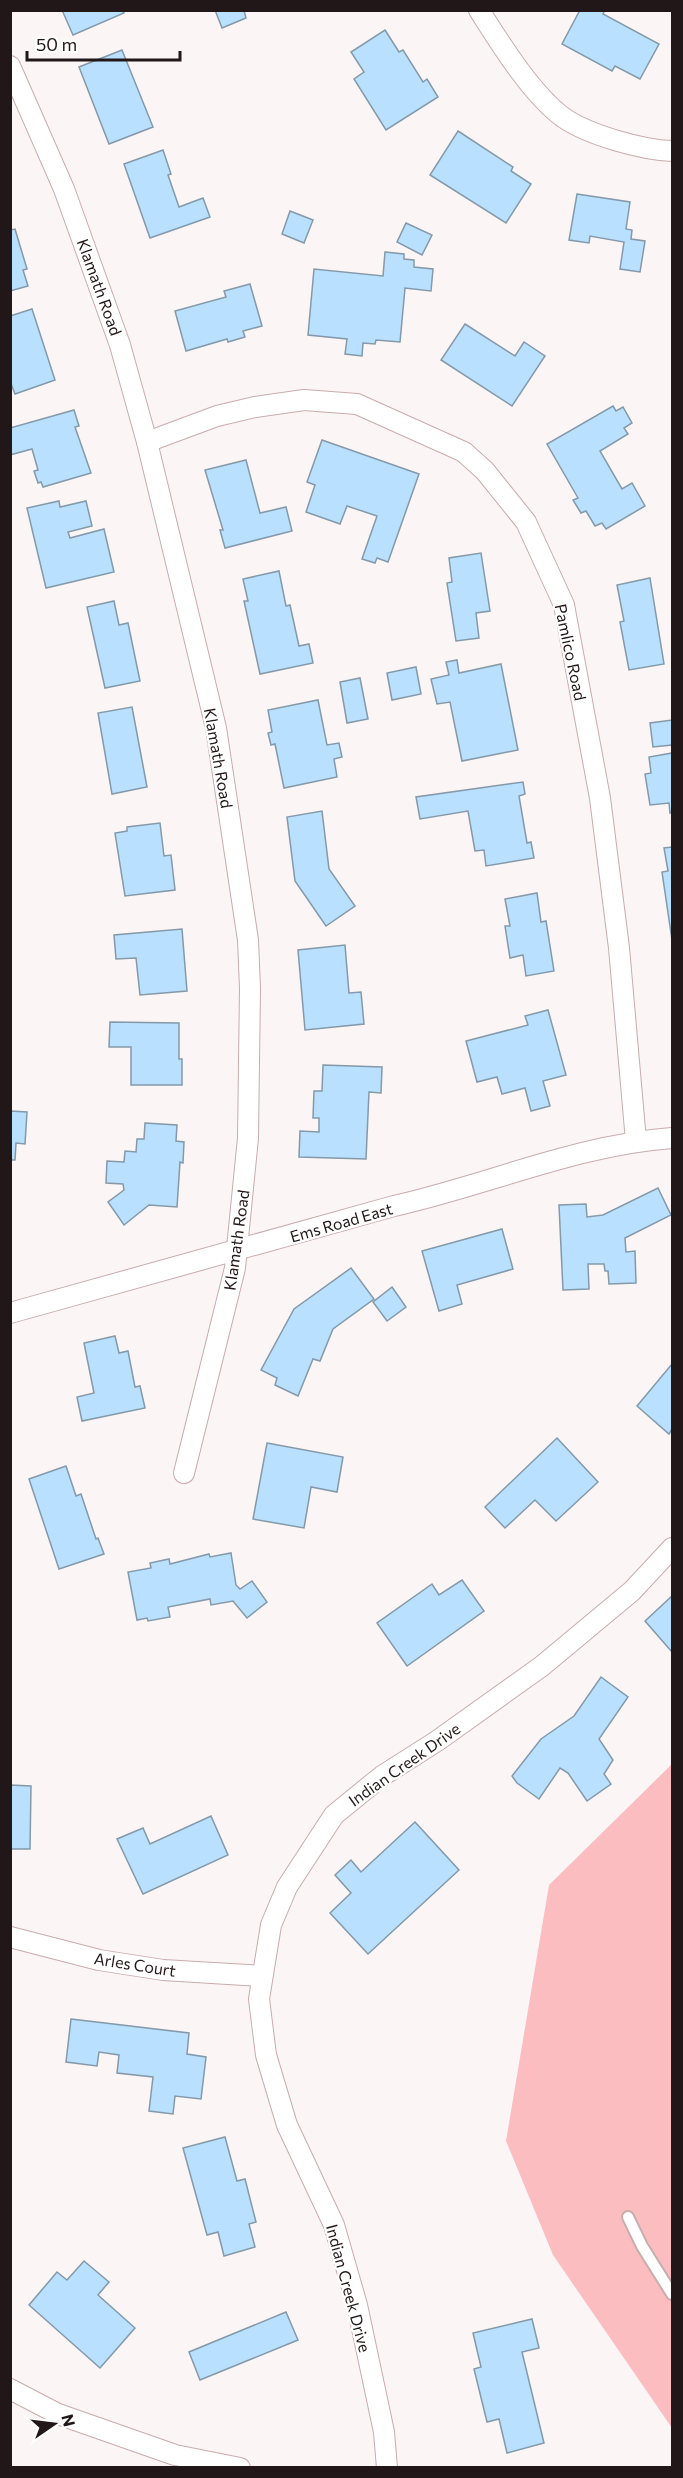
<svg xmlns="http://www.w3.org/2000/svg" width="683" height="2478" viewBox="0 0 683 2478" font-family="Commissioner,sans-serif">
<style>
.green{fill:#fcbdc1}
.building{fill:#b9e0fe;stroke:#8499a9;stroke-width:1.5}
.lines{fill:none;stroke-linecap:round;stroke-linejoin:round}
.lane-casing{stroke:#c9acad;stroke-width:14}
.street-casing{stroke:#c9acad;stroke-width:22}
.lane{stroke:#fff;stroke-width:10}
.street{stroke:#fff;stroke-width:20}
.labels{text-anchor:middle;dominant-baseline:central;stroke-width:4.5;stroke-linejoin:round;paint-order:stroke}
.street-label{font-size:16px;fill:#221718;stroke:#fff}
</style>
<rect width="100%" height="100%" fill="#fbf5f5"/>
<path class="green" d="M672 1764V2428L553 2255 506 2141 549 1885Z"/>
<g class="building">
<path d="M62 10H122L124 13 73 35Z"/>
<path d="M215 10H244L246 18 222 28Z"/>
<path d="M580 10H605L603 14 659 44 640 79 615 66 612 71 562 44Z"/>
<path d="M385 30 399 52 403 50 423 82 427 79 438 97 386 130 354 79 364 72 351 52Z"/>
<path d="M122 50 153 127 109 144 79 67Z"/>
<path d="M458 131 513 167 511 171 531 184 506 223 430 175Z"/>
<path d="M163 150 171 174 168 175 179 207 203 198 210 217 150 238 124 164Z"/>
<path d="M577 194 630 202 626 229 632 230 631 239 645 241 640 272 620 269 624 242 590 236 589 243 569 240Z"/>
<path d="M290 211 313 220 304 243 282 234Z"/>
<path d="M406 223 432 235 422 255 397 242Z"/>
<path d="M15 229 27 269 23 270 28 286 10 291V230Z"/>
<path d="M385 252 404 254V259L414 260V267L433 269 431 291 405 288 400 342 376 340 375 344 363 343 362 356 345 354 347 339 308 335 314 269 383 276Z"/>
<path d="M250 284 262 326 243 331 245 337 228 342 227 339 186 351 175 311 226 297 224 291Z"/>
<path d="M32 309 55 380 15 394 10 381V316Z"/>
<path d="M465 324 515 356 524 342 545 356 512 406 441 360Z"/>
<path d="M613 406 616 411 623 407 632 423 624 428 628 434 600 451 622 489 632 483 645 506 606 529 602 523 595 526 586 511 581 513 573 500 578 498 547 444Z"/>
<path d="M74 410 79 426 75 427 91 473 43 487 41 482 38 483 34 471 38 470 32 449 10 455V428Z"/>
<path d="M322 440 419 474 388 562 377 558 375 563 362 559 377 516 347 506 340 524 306 512 315 485 307 482Z"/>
<path d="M246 460 260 513 286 507 292 531 225 548 220 530H223L205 470Z"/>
<path d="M59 501 60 507 86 501 92 526 68 532 70 538 104 529 114 572 46 588 27 508Z"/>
<path d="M481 553 490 611 476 613 479 638 456 641 447 583 452 582 449 558Z"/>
<path d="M279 571 286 606 290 605 299 646 309 644 313 663 260 674 244 601H248L243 579Z"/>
<path d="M650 578 664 664 629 670 620 622 624 621 617 585Z"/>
<path d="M114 601 119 625 128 623 140 681 105 688 87 607Z"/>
<path d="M457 660 459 673 501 664 518 750 462 761 450 702 437 704 431 679 449 675 446 662Z"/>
<path d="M416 667 421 694 392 700 387 673Z"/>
<path d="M360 678 368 719 347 723 340 682Z"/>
<path d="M318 700 327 745 339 743 342 757 334 759 337 777 284 788 275 744 271 745 268 733 272 732 268 710Z"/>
<path d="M132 707 147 787 112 794 98 713Z"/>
<path d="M672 720V745L653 747 650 723Z"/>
<path d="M672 753V812L670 813 669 803 650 805 645 774 651 773 649 757Z"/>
<path d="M523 782 525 794 519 796 527 843 531 842 534 858 486 866 484 850 475 851 468 811 420 819 416 797Z"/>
<path d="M322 811 329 869 355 906 326 926 295 881 287 817Z"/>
<path d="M160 823 164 856 171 855 175 890 125 896 115 833 127 831V827Z"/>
<path d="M672 847V940L662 872 668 871 664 848Z"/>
<path d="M537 893 541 922 546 921 554 971 526 976 523 955 510 958 505 926H510L505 899Z"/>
<path d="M182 929 187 991 140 995 136 958 116 959 114 935Z"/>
<path d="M345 945 349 993 361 992 364 1024 305 1030 298 950Z"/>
<path d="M548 1010 566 1075 543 1081 550 1106 531 1111 525 1088 502 1094 497 1077 477 1082 466 1041 528 1025 525 1016Z"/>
<path d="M110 1022 179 1023V1059H182V1085H131V1047H109Z"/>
<path d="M323 1065 382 1067 381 1093 369 1092 366 1159 299 1157 300 1131 319 1132V1118H313L314 1091H322Z"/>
<path d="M10 1111 27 1112 25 1144 16 1143 15 1160H10Z"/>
<path d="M145 1123 177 1125 176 1141 184 1142 183 1163 180 1162 177 1207 149 1205 124 1225 108 1202 124 1190 123 1184 106 1183 107 1161 124 1162 125 1151 136 1152 137 1139H144Z"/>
<path d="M658 1188 671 1215 625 1238 626 1252 635 1251 636 1283 609 1284 608 1271H605L604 1264H588L589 1289 563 1290 559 1205 586 1204 587 1217 603 1215Z"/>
<path d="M502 1229 513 1269 457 1285 462 1304 439 1311 422 1251Z"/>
<path d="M351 1268 374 1299 333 1329 320 1361 313 1359 298 1396 275 1385 277 1378 261 1370 294 1309Z"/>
<path d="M392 1287 406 1307 387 1321 373 1302Z"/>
<path d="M115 1336 119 1353 128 1351 135 1387 140 1386 145 1408 82 1421 77 1397 94 1393 84 1343Z"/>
<path d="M672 1364V1429L669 1434 637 1406Z"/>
<path d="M557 1438 598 1482 556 1521 535 1500 505 1528 485 1507Z"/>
<path d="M267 1443 343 1457 337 1492 311 1487 304 1528 253 1519Z"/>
<path d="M66 1466 76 1496 81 1494 96 1539 98 1538 104 1554 59 1569 29 1479Z"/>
<path d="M231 1553 236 1585 240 1589 252 1581 267 1602 247 1618 233 1601 211 1605 210 1599 168 1607 170 1617 148 1621 147 1618 137 1620 128 1572 151 1568 150 1563 169 1559 170 1564 209 1554 210 1557Z"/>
<path d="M462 1580 484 1611 407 1666 377 1623 432 1584 439 1595Z"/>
<path d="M672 1596V1652L645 1621Z"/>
<path d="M601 1677 628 1697 599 1739 613 1760 604 1774 611 1784 587 1801 568 1773 560 1768 539 1799 517 1783 512 1776 541 1739 574 1716Z"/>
<path d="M10 1785 31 1786 30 1849H10Z"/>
<path d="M211 1816 228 1855 143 1894 117 1839 143 1828 150 1844Z"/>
<path d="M415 1822 459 1870 368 1954 330 1913 351 1893 335 1875 351 1860 361 1872Z"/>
<path d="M71 2019 189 2033 187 2054 206 2057 201 2099 175 2096 173 2114 149 2111 153 2077 117 2073 119 2055 99 2052 97 2066 66 2062Z"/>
<path d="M225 2137 237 2181 245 2179 256 2222 249 2224 255 2247 224 2256 218 2232 207 2235 183 2148Z"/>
<path d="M84 2261 109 2282 98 2295 135 2328 100 2368 29 2305 57 2272 67 2280Z"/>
<path d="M286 2312 298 2340 200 2380 189 2352Z"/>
<path d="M532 2319 539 2348 522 2352 544 2443 507 2453 499 2419 487 2422 474 2369 481 2367 473 2333Z"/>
</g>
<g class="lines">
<g class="lane-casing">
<path id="lane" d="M628 2217 642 2246 672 2294"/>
</g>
<g class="street-casing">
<g id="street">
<path d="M479 10C500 43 532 95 564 118 589 135 642 150 672 151"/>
<path d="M10 66 64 189 120 345 147 442 216 728 248 940 250 988 248 1138 235 1268 184 1473"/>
<path d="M147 442 217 416 255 407 304 400 357 404 464 452 485 471 526 522 564 605 600 798 619 948 636 1141"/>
<path d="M10 1313 394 1206C488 1185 576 1145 672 1138"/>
<path d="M10 1937 99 1960 163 1970 262 1976"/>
<path d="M10 2389 58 2414 175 2455 240 2468"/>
<path d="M387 2468 384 2432 357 2305 334 2225 287 2125 266 2055 259 1999 271 1925 287 1887 334 1815 382 1776 437 1741 542 1666 632 1591 672 1548"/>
</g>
</g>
<use href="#lane" class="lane"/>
<use href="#street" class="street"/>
</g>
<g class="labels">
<g class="street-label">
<text transform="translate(100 287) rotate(70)">Klamath Road</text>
<text transform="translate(571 652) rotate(78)">Pamlico Road</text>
<text transform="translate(219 758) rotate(80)">Klamath Road</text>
<text transform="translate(341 1222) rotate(-16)">Ems Road East</text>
<text transform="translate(236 1240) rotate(-82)">Klamath Road</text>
<text transform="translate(404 1764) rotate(-35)">Indian Creek Drive</text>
<text transform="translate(135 1964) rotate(9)">Arles Court</text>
<text transform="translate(349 2288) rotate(75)">Indian Creek Drive</text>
</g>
</g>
<rect width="683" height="2478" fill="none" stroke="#221718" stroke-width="24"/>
<g transform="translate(54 2424) rotate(76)" stroke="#ffffff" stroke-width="4.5" paint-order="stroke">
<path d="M0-4.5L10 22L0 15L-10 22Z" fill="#221718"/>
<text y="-9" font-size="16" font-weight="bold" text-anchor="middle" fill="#221718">N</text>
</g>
<path d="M27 51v9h153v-9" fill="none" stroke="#221718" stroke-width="3"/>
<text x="36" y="51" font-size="18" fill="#221718" stroke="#ffffff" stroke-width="4.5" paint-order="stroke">50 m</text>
</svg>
